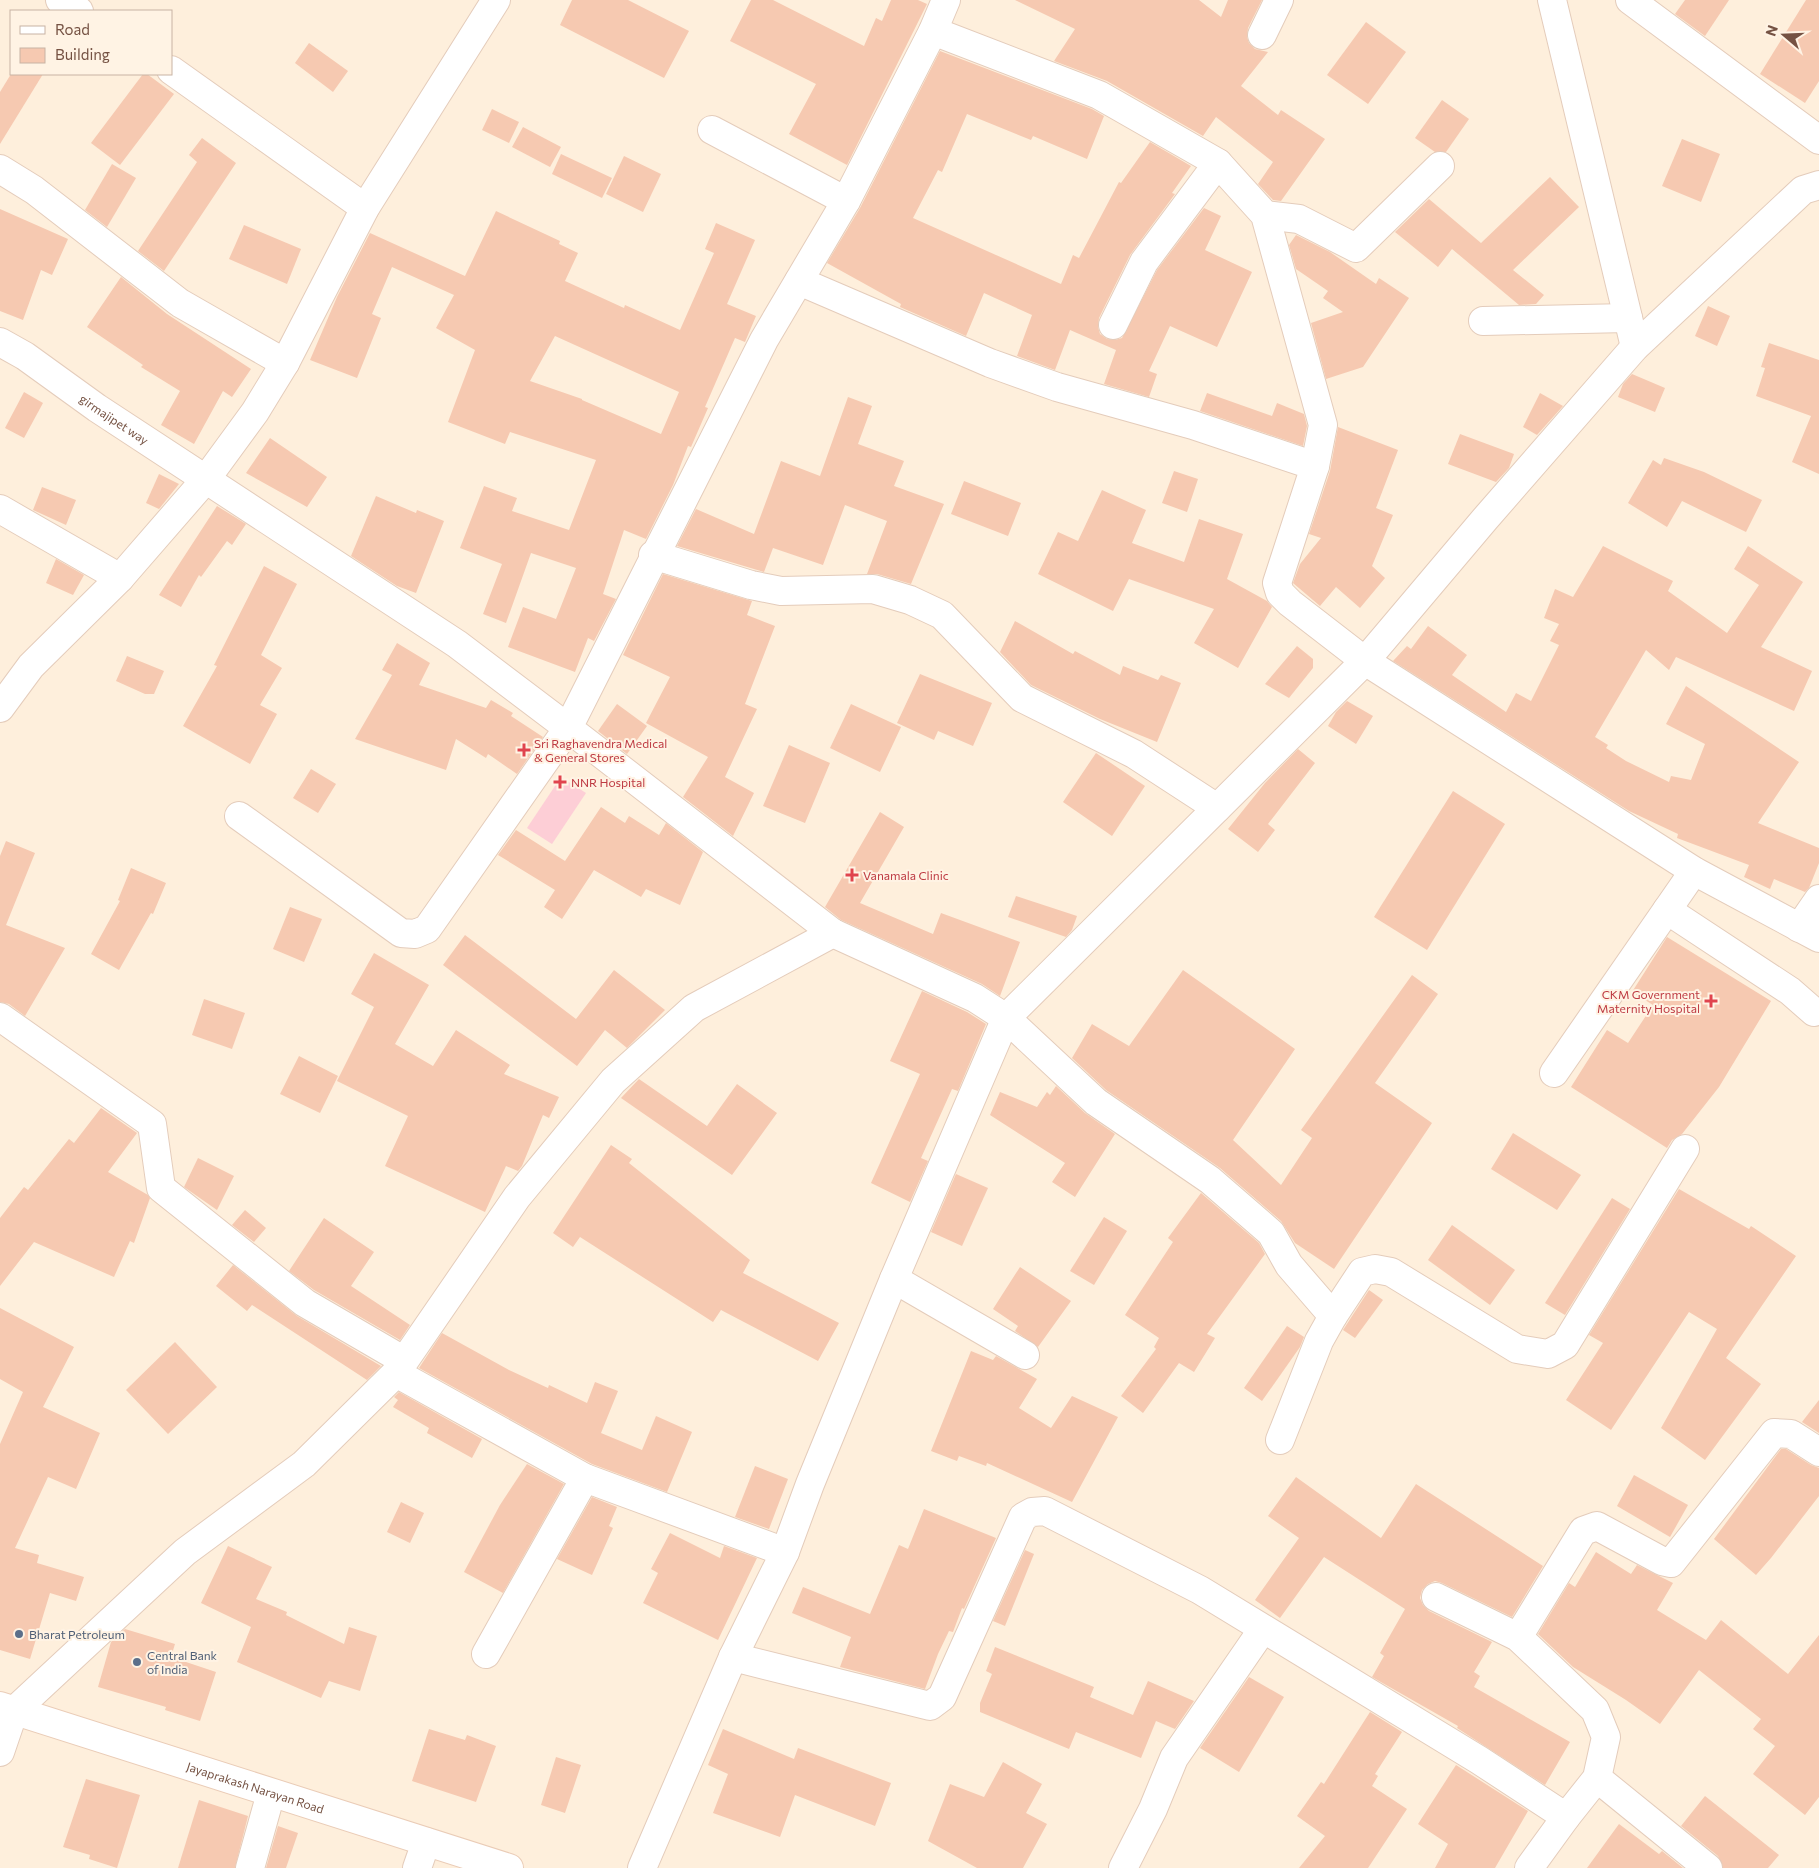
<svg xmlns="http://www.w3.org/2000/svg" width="1819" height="1868" viewBox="0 0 1819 1868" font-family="Commissioner,sans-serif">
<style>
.medical{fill:#fdced6}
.building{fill:#f6c9b1;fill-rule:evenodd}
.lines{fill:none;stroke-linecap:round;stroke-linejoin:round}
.street-casing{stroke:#e4ccbb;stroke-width:30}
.secondary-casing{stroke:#eaccb7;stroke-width:30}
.street{stroke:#fff;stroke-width:28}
.secondary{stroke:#fff;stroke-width:28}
.health-dot{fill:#e0444e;stroke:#fff3e4;stroke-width:2}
.service-dot{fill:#5c6f8a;stroke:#fff3e4;stroke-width:2}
.labels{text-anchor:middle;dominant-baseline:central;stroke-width:4;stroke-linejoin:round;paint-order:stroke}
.street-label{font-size:12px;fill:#755243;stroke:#fff3e4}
.health-label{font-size:12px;fill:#be3a42;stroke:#fff3e4;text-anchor:start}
.service-label{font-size:12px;fill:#4e5e75;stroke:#fff3e4;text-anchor:start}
</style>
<rect width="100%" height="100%" fill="#feefdc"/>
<path class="medical" d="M561 777 586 793 552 844 527 828Z"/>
<g class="building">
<path d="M572 0H628L689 31 664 78 560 25Z"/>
<path d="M751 0H773L864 46 876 18 882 21 891 0H918L927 4 847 165 789 134 816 84 730 41Z"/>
<path d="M1015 0H1199L1221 17 1228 0H1262L1248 28 1247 37 1249 43 1255 49 1268 52 1241 86 1278 115 1281 110 1325 139 1281 201 1273 200 1258 184 1273 162 1216 117 1203 136 1107 81 1054 61 1075 29Z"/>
<path d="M1685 0H1729L1705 36 1675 14Z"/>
<path d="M1806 0H1819V81L1805 103 1760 74Z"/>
<path d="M1366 22 1406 52 1368 104 1327 75Z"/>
<path d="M309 43 348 71 333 92 295 63Z"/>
<path d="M940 51 1092 109 1104 116 1087 159 1033 136 1031 140 967 114 942 172 938 170 913 218 1061 284 1073 255 1079 258 1119 182 1121 183 1150 142 1191 166 1172 193 1175 194 1130 255 1099 318 1098 327 1100 334 1107 339 1115 340 1122 338 1157 270 1204 208 1221 216 1205 250 1252 272 1217 347 1170 326 1149 371 1157 374 1149 397 1104 384 1116 350 1070 330 1055 370 1017 356 1032 315 984 293 966 336 900 307 901 304 827 263 860 208Z"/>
<path d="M11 74H43L0 144V92Z"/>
<path d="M143 74H147L174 94 120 165 91 143Z"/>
<path d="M1442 100 1469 119 1446 152H1435L1415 138Z"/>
<path d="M492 109 519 122 509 143 482 130Z"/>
<path d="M523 127 561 147 550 167 512 147Z"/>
<path d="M202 138 236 163 164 271 138 251 197 162 189 155Z"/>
<path d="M1682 139 1720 154 1701 202 1662 186Z"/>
<path d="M561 154 612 178 602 198 552 174Z"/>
<path d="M624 156 661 174 643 212 606 194Z"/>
<path d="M112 164 136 178 107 227 85 210Z"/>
<path d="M1550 177 1579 207 1513 270 1544 295 1536 304 1519 305 1452 249 1438 267 1395 232 1429 199 1481 243Z"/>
<path d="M0 209 68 239 52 275 41 270 23 320 0 311Z"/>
<path d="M496 211 560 241 559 244 578 253 565 281 624 308 625 305 680 330 714 253 705 249 716 223 755 240 727 304 756 316 745 342 735 338 705 407 708 408 691 447 688 446 673 485 646 539 624 530 603 594 616 599 594 641 588 638 575 672 508 647 523 607 556 619 576 568 531 553 506 623 483 614 502 564 460 548 484 486 517 498 512 511 569 530 596 460 510 432 505 444 448 422 475 350 436 328 454 295 392 267 372 314 381 318 357 378 310 360 337 297 370 233 465 276ZM555 336 679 392 661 434 582 400V399L530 381Z"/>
<path d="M244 225 301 249 287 284 229 259Z"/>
<path d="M1296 235 1330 252 1376 284 1379 278 1409 298 1363 367 1326 379 1311 323 1343 312 1323 298 1328 291 1296 269 1289 245Z"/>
<path d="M121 277 167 314 251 369 232 397 223 391 194 444 161 425 180 391 141 367 143 365 87 327Z"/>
<path d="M1708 306 1730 316 1717 346 1695 336Z"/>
<path d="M1769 343 1819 360V474L1792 462 1811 416 1756 396 1765 368 1761 367Z"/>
<path d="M1632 374 1665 388 1655 412 1618 397 1623 384Z"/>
<path d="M24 392 43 403 24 438 5 428Z"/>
<path d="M1207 393 1272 416 1277 403 1304 414 1307 426 1303 446 1200 411Z"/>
<path d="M1540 393 1563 406 1537 435 1523 427Z"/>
<path d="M848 397 872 406 858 444 904 461 894 486 944 504 911 584 877 574H867L887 521 845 505 823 565 773 548 764 572 677 546 696 509 754 534 781 461 820 476Z"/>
<path d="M1338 427 1398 450 1376 508 1393 515 1372 566 1385 578 1360 608 1336 587 1320 606 1293 583 1300 564 1321 538 1309 534 1330 471Z"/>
<path d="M1460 434 1514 454 1509 468 1496 482 1448 464Z"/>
<path d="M270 438 327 477 307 507 246 473Z"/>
<path d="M1664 458 1704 472 1762 500 1746 532 1682 501 1667 527 1628 503 1653 460 1661 465Z"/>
<path d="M1174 471 1198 479 1187 512 1162 503Z"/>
<path d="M159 474 179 484 159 509 146 503Z"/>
<path d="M964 481 1021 503 1008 536 951 514Z"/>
<path d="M42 487 76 500 66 525 33 510Z"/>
<path d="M1102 490 1146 510 1132 543 1184 562 1199 519 1243 534 1227 579 1267 601 1272 607 1238 668 1194 643 1214 609 1129 579 1113 611 1038 574 1058 532 1078 541Z"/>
<path d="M376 496 416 513 417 510 444 521 416 593 397 586 351 556Z"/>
<path d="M217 506 246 524 232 545 227 541 201 577 199 575 181 607 159 595Z"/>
<path d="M1603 546 1673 581 1668 591 1727 633 1759 585 1734 569 1748 546 1803 582 1761 647 1812 671 1794 711 1676 657 1669 670 1646 650 1595 737 1608 745 1606 748 1626 761 1669 782 1671 776 1691 780 1705 744 1666 724 1686 686 1799 762 1758 823 1819 848V863L1809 888 1805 892 1774 879 1770 889 1744 877 1749 865 1677 838 1678 834 1629 811 1393 661 1407 646 1411 649 1428 626 1467 655 1452 675 1506 712 1516 693 1531 701 1559 645 1550 641 1559 624 1544 618 1555 589 1573 597Z"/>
<path d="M56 559 84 575 73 595 46 583Z"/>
<path d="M264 566 297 584 261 655 282 668 260 705 277 714 250 764 183 726 217 666 214 665Z"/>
<path d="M663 574 752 601 747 615 775 626 745 704 757 709 725 777 754 793 733 836 683 797 708 757 646 723 670 677 623 655Z"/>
<path d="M1015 621 1073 654 1075 651 1120 675 1123 666 1158 680 1161 675 1181 683 1157 742 1100 719 1031 685 1000 652Z"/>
<path d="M397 643 430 663 419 685 486 708 491 700 513 713 511 716 543 737 517 774 488 754 486 758 456 739 446 770 355 739 392 675 382 670Z"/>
<path d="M1297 646 1313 659V668L1289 698 1265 684Z"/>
<path d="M127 656 164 671 154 694H145L116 681Z"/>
<path d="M920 674 992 703 973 746 938 731 934 740 897 723Z"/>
<path d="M1347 701 1373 716 1356 744 1328 726 1336 712Z"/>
<path d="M617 704 647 726 627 754 598 731Z"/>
<path d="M851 704 901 727 880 772 830 748Z"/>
<path d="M789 745 830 763 805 823 763 806Z"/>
<path d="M1298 749 1315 763 1268 824 1275 830 1258 852 1228 829 1265 783Z"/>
<path d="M1096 753 1145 786 1112 836 1063 802Z"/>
<path d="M311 769 336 784 318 813 293 798Z"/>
<path d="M1453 791 1505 824 1427 950 1374 917Z"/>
<path d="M601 807 625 823 629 816 659 835 666 823 703 852 680 905 646 889 641 897 594 870 562 919 544 907 555 890 498 855 516 830 565 861Z"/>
<path d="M880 812 904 827 860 903 933 934 941 913 1020 942 1000 996 982 984 841 920 825 907Z"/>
<path d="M6 841 35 853 6 925 65 948 25 1016 9 1004 0 1002V856Z"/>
<path d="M131 868 166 883 153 914 151 913 119 970 91 954 120 901 118 900Z"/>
<path d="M1016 896 1077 916 1072 930 1066 937 1008 917Z"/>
<path d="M290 907 322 919 304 962 273 949Z"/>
<path d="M465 935 576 1019 614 970 665 1010 627 1048 605 1030 577 1066 443 965Z"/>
<path d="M1667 937 1771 1001 1719 1087 1682 1134 1672 1140 1667 1148 1571 1087 1607 1030 1628 1043 1653 1005 1632 992Z"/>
<path d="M374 953 429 985 395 1044 433 1066 456 1030 510 1065 504 1074 559 1097 549 1118 543 1115 522 1166 518 1171 506 1166 485 1212 385 1166 408 1116 337 1081 374 1007 351 994Z"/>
<path d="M1183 970 1295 1049 1233 1140 1281 1185 1312 1138 1301 1130 1412 975 1438 994 1375 1083 1432 1123 1334 1269 1295 1243 1281 1221 1220 1168 1106 1090 1072 1058 1092 1024 1129 1046Z"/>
<path d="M922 991 967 1012 986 1024 958 1091 952 1089 921 1158 928 1161 910 1202 871 1183 920 1074 890 1061Z"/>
<path d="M204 999 245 1013 232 1049 192 1035Z"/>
<path d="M299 1056 338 1076 320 1113 280 1094Z"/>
<path d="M639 1079 707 1126 737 1084 777 1113 732 1175 621 1098Z"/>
<path d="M1056 1086 1085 1113 1115 1134 1075 1197 1052 1182 1065 1163 990 1115 1000 1092 1037 1107 1047 1092 1050 1095Z"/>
<path d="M101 1108 137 1133 108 1172 148 1195 150 1198 134 1243 130 1241 114 1277 34 1242 0 1286V1218L24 1187 28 1190 69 1139 74 1143Z"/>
<path d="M1513 1133 1581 1175 1557 1210 1491 1169Z"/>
<path d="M611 1145 632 1159 629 1163 750 1260 743 1273 839 1323 818 1361 721 1310 713 1322 580 1237 573 1247 553 1233Z"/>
<path d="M198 1158 234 1176 217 1210 184 1187Z"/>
<path d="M956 1174 988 1188 962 1246 931 1232Z"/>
<path d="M1679 1189 1749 1229 1751 1226 1796 1256 1726 1358 1761 1384 1705 1460 1661 1428 1717 1329 1689 1312 1611 1430 1566 1400 1603 1343 1589 1335Z"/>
<path d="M1201 1193 1259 1243 1265 1254 1207 1334 1215 1338 1194 1372 1179 1363 1143 1413 1121 1396 1156 1349 1154 1347 1159 1338 1125 1315 1173 1242 1168 1238Z"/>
<path d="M1612 1198 1630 1209 1565 1315 1545 1303Z"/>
<path d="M245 1210 266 1228 254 1242 232 1225Z"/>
<path d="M1104 1217 1127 1231 1094 1285 1070 1271Z"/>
<path d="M324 1218 374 1252 351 1286 410 1325 400 1340 314 1290 289 1271Z"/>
<path d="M1452 1225 1515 1270 1490 1305 1428 1260Z"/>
<path d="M233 1265 297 1316 381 1366 367 1380 252 1305 247 1311 216 1286Z"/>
<path d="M1020 1267 1071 1301 1038 1347 1015 1331 1018 1326 993 1309Z"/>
<path d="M1369 1290 1383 1300 1355 1338 1343 1330Z"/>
<path d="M0 1308 74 1347 43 1407 100 1433 76 1489 48 1477 15 1548 39 1555 37 1563 84 1577 76 1601 50 1593 30 1659 0 1650V1444L23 1392 0 1379Z"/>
<path d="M1287 1326 1304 1337 1300 1347 1262 1401 1244 1388Z"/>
<path d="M442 1333 509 1370 548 1388 549 1385 587 1403 595 1382 618 1391 601 1433 642 1450 656 1416 692 1432 667 1492 592 1464 419 1368Z"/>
<path d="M175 1342 217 1387 168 1434 126 1390Z"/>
<path d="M971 1351 993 1360 996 1356 1037 1379 1019 1408 1051 1428 1072 1396 1118 1417 1072 1502 987 1463 986 1466 959 1456 957 1461 931 1451Z"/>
<path d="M399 1392 482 1439 472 1458 427 1433 429 1428 393 1407 398 1400 394 1397Z"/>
<path d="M1819 1400V1433L1802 1422Z"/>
<path d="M1781 1449H1786L1811 1465 1819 1468V1496L1771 1558 1756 1575 1714 1539Z"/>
<path d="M527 1464 564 1484 503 1593 464 1572 500 1505Z"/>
<path d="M755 1466 788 1479 769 1529 735 1517Z"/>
<path d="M1634 1475 1688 1505 1670 1537 1617 1506Z"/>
<path d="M1296 1477 1381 1538 1416 1484 1543 1566 1512 1617 1442 1583 1435 1581 1428 1584 1422 1590 1420 1598 1423 1605 1429 1611 1492 1642 1474 1672 1480 1676 1474 1687 1570 1742 1545 1785 1457 1728 1458 1726 1372 1677 1384 1656 1380 1653 1405 1609 1324 1557 1280 1618 1255 1600 1299 1538 1268 1516Z"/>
<path d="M592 1497 617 1507 609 1526 613 1528 592 1575 557 1559Z"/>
<path d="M401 1502 424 1513 410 1543 387 1532Z"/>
<path d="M924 1509 996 1538 964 1609 962 1608 953 1632 949 1631 938 1654 925 1689 840 1667 851 1637 792 1613 803 1587 870 1614 899 1545 908 1549Z"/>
<path d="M670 1533 720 1558 724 1546 757 1558 718 1640 643 1603 658 1573 651 1569Z"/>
<path d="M228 1546 272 1567 256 1599 287 1612 286 1615 344 1644 349 1627 377 1636 360 1691 329 1681 321 1698 237 1662 251 1627 201 1603Z"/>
<path d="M1025 1550 1034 1554 1005 1626 993 1621Z"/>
<path d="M1596 1552 1631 1574 1637 1565 1673 1583 1657 1610 1706 1640 1721 1620 1788 1674 1819 1635V1797L1805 1815 1753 1774 1775 1746 1753 1729 1761 1719 1699 1670 1660 1724 1626 1700 1573 1667 1538 1634 1569 1583 1575 1587Z"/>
<path d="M125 1629 175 1644 171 1657 216 1672 200 1721 165 1710 166 1707 98 1687 111 1642Z"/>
<path d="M995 1647 1094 1687 1090 1697 1133 1715 1148 1681 1194 1701 1175 1729 1156 1721 1141 1758 1076 1732 1069 1749 980 1712V1703L992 1674 986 1671Z"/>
<path d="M1249 1677 1284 1697 1239 1772 1200 1748Z"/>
<path d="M1370 1712 1402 1732 1375 1774 1378 1776 1372 1786 1407 1809 1368 1868H1299L1325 1836 1297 1816 1321 1782 1324 1784Z"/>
<path d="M429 1729 465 1740 467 1735 496 1746 476 1802 412 1781Z"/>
<path d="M723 1729 794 1759 798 1748 891 1783 875 1826 795 1795 780 1837 713 1813 728 1774 708 1765Z"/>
<path d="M556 1757 581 1765 565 1813 541 1805Z"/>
<path d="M1003 1762 1042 1784 1026 1813 1047 1824 1023 1868H977L928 1841 950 1784 984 1797Z"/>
<path d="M1456 1765 1528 1811 1495 1868H1435L1448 1844 1418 1824Z"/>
<path d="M86 1779 140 1795 117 1868 89 1859 90 1855 63 1847Z"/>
<path d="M1705 1796 1779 1855 1768 1868H1723L1718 1856 1681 1826Z"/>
<path d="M199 1800 248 1816 235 1868H178Z"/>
<path d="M1619 1824 1659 1854 1662 1851 1683 1868H1587Z"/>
<path d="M278 1826 298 1833 286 1868H266Z"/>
</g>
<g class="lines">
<g class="street-casing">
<g id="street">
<path d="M60 0 79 11"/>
<path d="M946 0 933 31 846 201 764 340 568 728 833 933 975 998 1006 1018 1096 1102 1210 1180 1271 1233 1289 1265 1333 1316 1319 1341 1280 1440"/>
<path d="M1552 0 1635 347"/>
<path d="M1630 0 1819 140"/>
<path d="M933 31 1099 95 1218 163 1265 215 1323 425 1315 466"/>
<path d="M1262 35 1279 0"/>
<path d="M171 70 365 208"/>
<path d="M712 130 846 201"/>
<path d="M0 169 34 190 180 303 285 363"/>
<path d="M1265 215 1299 219 1356 248 1440 166"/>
<path d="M799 281 990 363 1057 387 1193 425 1315 466 1277 583 1280 593 1290 603 1365 661 1694 871 1819 938"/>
<path d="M1483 321 1628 318"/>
<path d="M1113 325 1144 262 1218 163"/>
<path id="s1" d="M0 342 25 356 97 408 457 644 568 728 427 929 415 934 401 933 239 816"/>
<path d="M0 509 120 578"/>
<path d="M653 555 751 585 781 591 873 589 910 600 942 615 1022 698 1134 754 1217 808"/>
<path d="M0 708 31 666 120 578 206 479 255 412 285 363 365 208 496 0"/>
<path d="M1667 910 1790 991 1814 1012"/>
<path d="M1799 928 1819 899"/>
<path d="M0 1017 152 1124 161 1188 305 1303 403 1360"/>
<path d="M1554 1073 1694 871"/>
<path d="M894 1279 1025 1355"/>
<path d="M1333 1316 1362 1272 1375 1269 1391 1272 1517 1349 1548 1354 1565 1345 1685 1149"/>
<path d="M396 1373 585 1478 785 1552"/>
<path d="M1518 1637 1583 1531 1597 1526 1662 1561 1671 1563 1774 1433 1791 1434 1819 1452"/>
<path d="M486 1654 585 1478"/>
<path d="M733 1657 930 1706 942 1697 1023 1517 1032 1512 1045 1511 1200 1590 1479 1760 1566 1817 1597 1778 1606 1737 1595 1710 1518 1637 1436 1597"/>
<path d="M0 1752 14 1711 185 1552 304 1464 396 1373 517 1197 613 1081 694 1008 833 933"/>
<path d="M1597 1778 1708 1868"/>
<path d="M250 1868 271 1793"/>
<path d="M417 1868 426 1842"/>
<path d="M642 1868 733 1657 785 1552 810 1484 894 1279 1006 1018 1365 661 1485 519 1635 347 1803 190 1819 185"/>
<path d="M1123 1868 1153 1809 1174 1758 1263 1629"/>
<path d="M1529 1868 1566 1817"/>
</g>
</g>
<g class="secondary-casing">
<g id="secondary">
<path id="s2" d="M0 1706 509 1868"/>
</g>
</g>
<use href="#street" class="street"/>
<use href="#secondary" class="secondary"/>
</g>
<g class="health-dot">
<path d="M521.5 742.5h5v5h5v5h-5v5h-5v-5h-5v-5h5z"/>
<path d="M557.5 774.5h5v5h5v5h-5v5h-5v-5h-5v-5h5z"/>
<path d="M849.5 867.5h5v5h5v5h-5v5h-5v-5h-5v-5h5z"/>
<path d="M1708.5 993.5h5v5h5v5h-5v5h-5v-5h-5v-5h5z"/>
</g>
<g class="service-dot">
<circle cx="19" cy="1634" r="5"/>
<circle cx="137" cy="1662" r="5"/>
</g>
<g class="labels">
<g class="street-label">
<text stroke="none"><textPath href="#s1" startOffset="138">girmajipet way</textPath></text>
<text stroke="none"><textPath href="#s2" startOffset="268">Jayaprakash Narayan Road</textPath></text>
</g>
<g class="health-label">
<text x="534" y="743">Sri Raghavendra Medical<tspan x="534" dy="14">&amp; General Stores</tspan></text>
<text x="571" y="782">NNR Hospital</text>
<text x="863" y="875">Vanamala Clinic</text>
<text x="1700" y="994" text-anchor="end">CKM Government<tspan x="1700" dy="14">Maternity Hospital</tspan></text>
</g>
<g class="service-label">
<text x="29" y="1634">Bharat Petroleum</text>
<text x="147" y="1655">Central Bank<tspan x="147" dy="14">of India</tspan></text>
</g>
</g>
<rect x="10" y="10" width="162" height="65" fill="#fff3e4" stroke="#c8b3a4"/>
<rect x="20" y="26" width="25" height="8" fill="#ffffff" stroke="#c8b3a4"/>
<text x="55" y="35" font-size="15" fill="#755243">Road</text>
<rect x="20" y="48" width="25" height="15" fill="#f6c9b1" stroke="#c8b3a4"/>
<text x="55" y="60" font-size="15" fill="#755243">Building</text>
<g transform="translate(1784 35) rotate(289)" stroke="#fff3e4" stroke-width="4" paint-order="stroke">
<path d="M0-4L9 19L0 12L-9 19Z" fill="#755243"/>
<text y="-8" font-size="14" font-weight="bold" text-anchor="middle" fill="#755243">N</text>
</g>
</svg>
